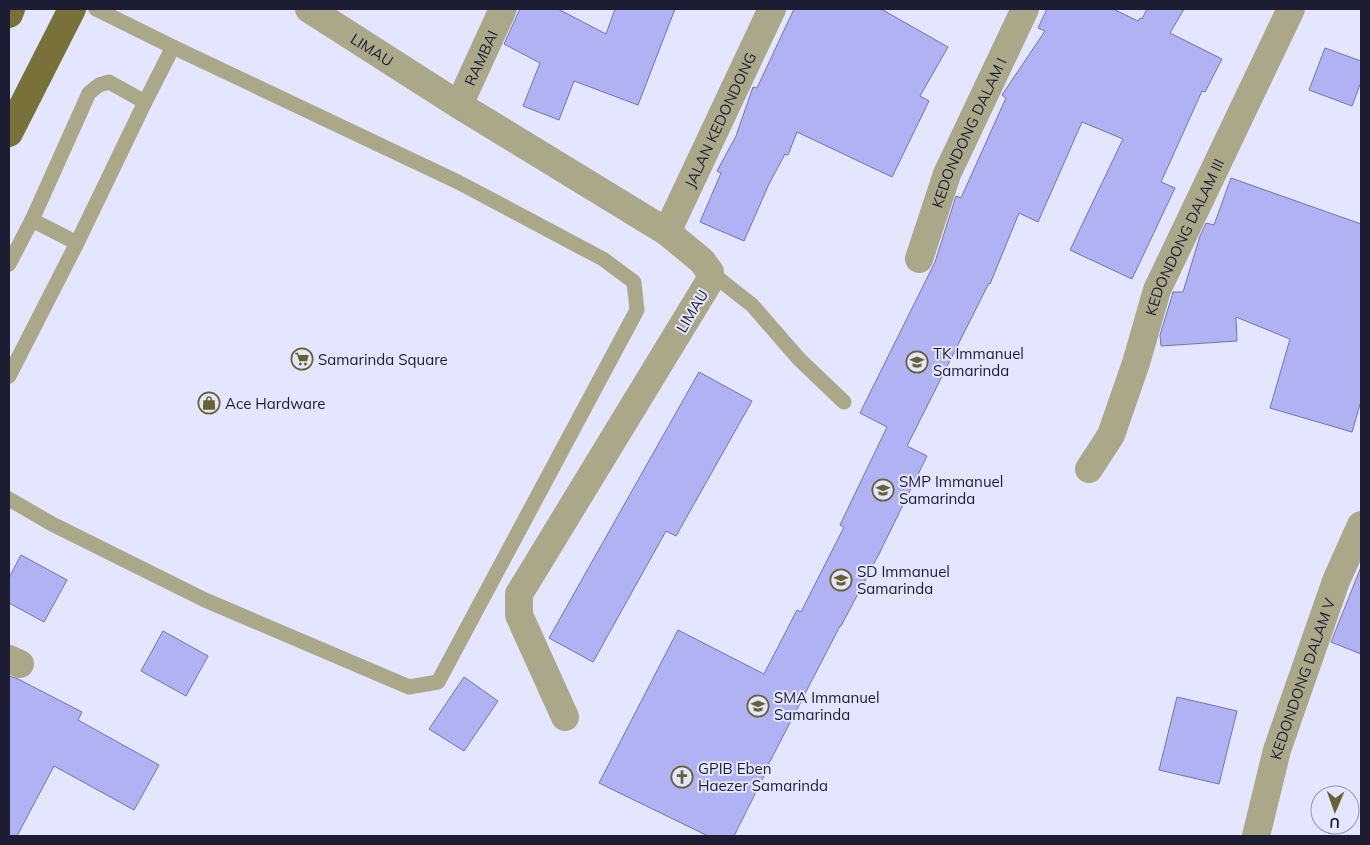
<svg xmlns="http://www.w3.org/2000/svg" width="1370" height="845" viewBox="0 0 1370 845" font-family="Mulish,sans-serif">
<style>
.building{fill:#b1b2f3;stroke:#7474ab}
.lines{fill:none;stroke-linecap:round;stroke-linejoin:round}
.service{stroke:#aba88a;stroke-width:15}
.minor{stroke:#aba88a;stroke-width:28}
.primary{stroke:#78723a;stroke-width:28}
.labels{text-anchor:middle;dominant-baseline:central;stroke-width:4;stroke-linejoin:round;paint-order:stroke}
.street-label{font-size:15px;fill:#1c1c32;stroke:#e4e5fe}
.poi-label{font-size:15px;fill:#1c1c32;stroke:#e4e5fe;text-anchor:start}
</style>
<rect width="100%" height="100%" fill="#e4e5fe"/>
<g class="building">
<path d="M520 9H558L606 34 615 9H675L638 105 574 81 559 120 523 106 540 63 504 44Z"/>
<path d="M794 9H881L948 47 920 96 929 101 892 177 797 132 788 155 785 154 769 184 744 241 700 222 721 173 717 171 736 136 753 87 757 88Z"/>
<path d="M1047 9H1113L1138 21 1140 18 1142 19 1147 9H1184L1170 33 1222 59 1205 92 1202 91 1161 182 1175 188 1132 279 1070 250 1123 139 1082 122 1038 222 1019 213 990 284 989 283 907 446 927 456 879 554 841 626H840L765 771 766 772 734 836H708L599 783 678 630 764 674 797 610 801 612 844 527 840 525 887 427 860 413 935 262 956 196 961 198 1006 98 1002 95 1045 31 1038 28Z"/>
<path d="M1325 48 1361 61V82L1352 106 1309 90Z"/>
<path d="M1231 178 1361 224V401L1352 432 1270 408 1290 339 1236 317 1237 341 1161 346 1160 335 1172 296 1173 292H1183L1200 236 1206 223 1214 225Z"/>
<path d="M699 372 752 401 676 536 666 531 593 662 549 638Z"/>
<path d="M21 555 67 580 44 622 9 603V578Z"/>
<path d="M1361 567V654L1331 642Z"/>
<path d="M163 631 208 656 186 696 141 671Z"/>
<path d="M9 676 18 679 82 712 78 720 159 765 134 810 54 766 17 836H9Z"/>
<path d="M464 677 498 701 464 751 429 729Z"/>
<path d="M1177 697 1237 711 1219 784 1159 770Z"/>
</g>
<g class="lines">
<g class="service">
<path d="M32 220 77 243"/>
<path d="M9 264 32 220 89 93 99 85 109 82 145 102"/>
<path d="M710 272 752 305 799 359 844 402"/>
<path d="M9 376 77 243 145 102 173 47 96 9"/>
<path d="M9 499 52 524 205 600 409 687 438 682 637 310 634 282 603 259 458 182 173 47"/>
</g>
<g class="minor">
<path id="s1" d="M309 9 459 105 667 232 702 261 710 272 709 282 519 594V615L565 717"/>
<path id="s2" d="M459 105 503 9"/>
<path id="s3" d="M667 232 772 9"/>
<path id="s4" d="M919 259 947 174 1025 9"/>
<path id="s5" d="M1089 469 1111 435 1136 363 1157 290 1291 9"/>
<path d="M9 659 20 664"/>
<path id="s6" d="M1256 836 1277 750 1336 581 1361 525"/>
</g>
<g class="primary">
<path d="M9 14 11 9"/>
<path d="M9 133 72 9"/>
</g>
</g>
<defs>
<g id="supermarket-ring" transform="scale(1.125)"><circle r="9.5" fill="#e4e5fe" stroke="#66612e" stroke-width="1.5"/><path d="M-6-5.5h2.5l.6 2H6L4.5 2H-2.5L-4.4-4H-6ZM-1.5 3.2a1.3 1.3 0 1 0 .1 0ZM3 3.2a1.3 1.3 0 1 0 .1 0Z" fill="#66612e"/></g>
<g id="school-ring" transform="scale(1.125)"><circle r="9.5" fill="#e4e5fe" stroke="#66612e" stroke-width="1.5"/><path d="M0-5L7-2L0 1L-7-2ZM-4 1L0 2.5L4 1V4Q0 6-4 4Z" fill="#66612e"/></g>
<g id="shop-ring" transform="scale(1.125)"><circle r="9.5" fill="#e4e5fe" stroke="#66612e" stroke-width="1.5"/><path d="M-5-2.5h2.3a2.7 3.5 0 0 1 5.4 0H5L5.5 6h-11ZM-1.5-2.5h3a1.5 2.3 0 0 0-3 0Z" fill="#66612e"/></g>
<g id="church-ring" transform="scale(1.125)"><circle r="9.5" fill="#e4e5fe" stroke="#66612e" stroke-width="1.5"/><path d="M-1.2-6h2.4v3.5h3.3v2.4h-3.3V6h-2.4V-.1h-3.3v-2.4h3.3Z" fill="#66612e"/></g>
</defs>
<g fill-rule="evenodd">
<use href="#supermarket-ring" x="302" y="359"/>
<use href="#school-ring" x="917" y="362"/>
<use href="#shop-ring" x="209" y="403"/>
<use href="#school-ring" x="883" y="490"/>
<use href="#school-ring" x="841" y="580"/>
<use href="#school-ring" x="758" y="706"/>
<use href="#church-ring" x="682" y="777"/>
</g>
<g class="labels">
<g class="street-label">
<text stroke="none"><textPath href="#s1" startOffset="75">LIMAU</textPath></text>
<text stroke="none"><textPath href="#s2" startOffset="52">RAMBAI</textPath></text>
<text stroke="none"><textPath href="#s3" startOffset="124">JALAN KEDONDONG</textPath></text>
<text stroke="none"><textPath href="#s4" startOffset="136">KEDONDONG DALAM I</textPath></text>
<text stroke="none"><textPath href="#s5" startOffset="252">KEDONDONG DALAM III</textPath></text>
<text transform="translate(692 311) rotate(-59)">LIMAU</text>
<text stroke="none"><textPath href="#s6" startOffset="164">KEDONDONG DALAM V</textPath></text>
</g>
<g class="poi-label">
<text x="933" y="353">TK Immanuel<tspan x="933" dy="17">Samarinda</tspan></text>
<text x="318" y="359">Samarinda Square</text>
<text x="225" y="403">Ace Hardware</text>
<text x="899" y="481">SMP Immanuel<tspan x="899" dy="17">Samarinda</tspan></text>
<text x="857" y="571">SD Immanuel<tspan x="857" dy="17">Samarinda</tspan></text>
<text x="774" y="697">SMA Immanuel<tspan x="774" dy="17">Samarinda</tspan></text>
<text x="698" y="768">GPIB Eben<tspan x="698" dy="17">Haezer Samarinda</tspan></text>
</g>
</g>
<rect width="1370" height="845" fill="none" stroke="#1c1c32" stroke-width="20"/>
<g transform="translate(1335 810) rotate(182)"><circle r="24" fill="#e4e5fe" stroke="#9495ac"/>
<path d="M0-4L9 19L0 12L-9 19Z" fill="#66612e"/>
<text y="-8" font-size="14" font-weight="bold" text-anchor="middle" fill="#1c1c32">U</text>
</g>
</svg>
